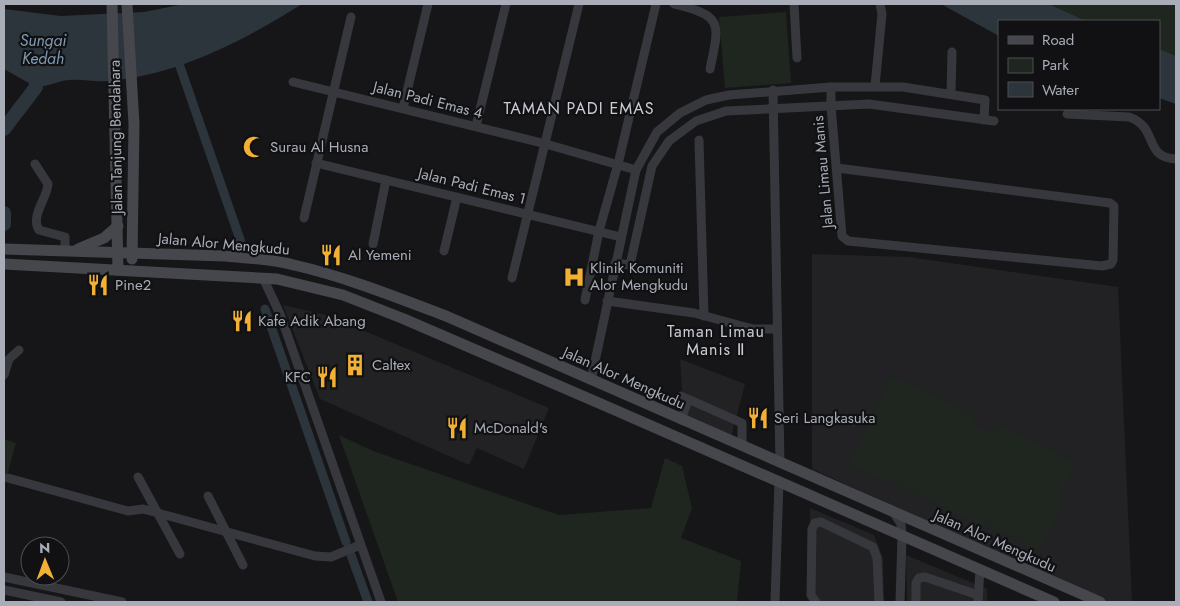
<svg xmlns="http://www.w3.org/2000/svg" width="1180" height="606" viewBox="0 0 1180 606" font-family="Jost,sans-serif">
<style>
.built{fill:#222225}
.green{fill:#1e261f}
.water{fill:#2c353c}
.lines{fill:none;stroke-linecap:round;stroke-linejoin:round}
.canal{stroke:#2c353c;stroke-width:9}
.river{stroke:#2c353c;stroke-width:14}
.minor{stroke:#37383d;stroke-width:9}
.secondary{stroke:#45474d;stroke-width:11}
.labels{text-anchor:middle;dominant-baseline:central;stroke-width:4.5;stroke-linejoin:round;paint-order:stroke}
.street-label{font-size:15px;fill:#a8adb8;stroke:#111113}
.poi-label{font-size:15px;fill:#a8adb8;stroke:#111113;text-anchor:start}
.water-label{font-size:16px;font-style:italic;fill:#7f9bb3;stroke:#111113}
.neighbourhood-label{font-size:16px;letter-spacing:1px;fill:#c9ccd4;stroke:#111113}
</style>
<rect width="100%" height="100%" fill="#161618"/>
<g class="built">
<path d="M812 254 908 257 1118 287 1132 602H1107L812 469Z"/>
<path d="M283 305 326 315 549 408 524 469 477 448 469 465 320 399Z"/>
<path d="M680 359 745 384 731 437 684 417Z"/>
<path d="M810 508 874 535 883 558 884 602H809Z"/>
<path d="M906 555 987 589V602H907Z"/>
</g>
<g class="green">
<path d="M1049 4H1176V56L1159 49V21H1086Z"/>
<path d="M786 12 791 83 725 88 719 17Z"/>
<path d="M891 376 976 415 972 424 992 434 997 425 1075 461 1057 499 1062 502 1039 551 850 464Z"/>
<path d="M339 435 373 451 559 515 651 508 665 458 682 466 692 508 681 538 741 561 737 602H398Z"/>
<path d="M4 439 16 443 4 487Z"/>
</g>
<g class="water">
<path d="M184 4H302C243 41 178 75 107 81 95 82 82 79 69 80 57 81 47 87 36 87L4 69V9L61 16 144 12Z"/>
<path d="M941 4H1049L1086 21H999V36Z"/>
<path d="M1159 49 1176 56V104L1159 98Z"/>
</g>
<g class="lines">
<g class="canal">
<path d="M176 55 243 248"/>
<path d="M265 309 346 542"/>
<path d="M351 555 368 602"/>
</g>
<g class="river">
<path d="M4 129 36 87 35 70"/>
<path d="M4 213V224"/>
</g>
<g class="minor">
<path d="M674 4C723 16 720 22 710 69"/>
<path d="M794 4 797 58"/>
<path d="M293 82 546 144 636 170"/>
<path d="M875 86 882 14 880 4"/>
<path d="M831 87V106L842 236 848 241 1102 266 1111 264 1113 260 1114 206 1110 203 837 168"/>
<path d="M773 90 780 463"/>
<path d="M951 94 952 52"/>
<path d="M403 108 428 4"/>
<path d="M1067 114 1129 117C1159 127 1143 158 1176 159"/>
<path d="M476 126 506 4"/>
<path d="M699 140 704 316"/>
<path d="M316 163 621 237"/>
<path d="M35 164 48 184C47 199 30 216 39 230L65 237V251"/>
<path d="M304 218 351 17"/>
<path d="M373 244 386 180"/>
<path d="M444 251 457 197"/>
<path d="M615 263 630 265 652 166 669 141 696 121 726 111 869 104 994 121"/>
<path d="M263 278 280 314 381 602"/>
<path d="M512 278 579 4"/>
<path d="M585 300 599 231 618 164 656 4"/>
<path d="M607 301 694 313 753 329H777"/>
<path d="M4 375 9 359 19 350"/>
<path d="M591 380 636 170 657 132 680 113 706 100 729 95 831 87H903L985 100 984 120"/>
<path d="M681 396 742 423V446"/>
<path d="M681 420 688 400"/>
<path d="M138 477 180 554"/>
<path d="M8 478 128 511 143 509 158 513 315 556 331 557 360 545"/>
<path d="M208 496 243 565"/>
<path d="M894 513 901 524 902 536 900 602"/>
<path d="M4 577 122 602"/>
<path d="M4 590 61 602"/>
<path d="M775 602 779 481"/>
<path d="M816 602 811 595 812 529 815 523 821 522 873 547 877 558 879 602"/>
<path d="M916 602V583L919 578 925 577 978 595"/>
<path d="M978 602 980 569"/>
</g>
<g class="secondary">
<path d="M112 4 118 270"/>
<path d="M127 4 134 124 132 259"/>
<path d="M4 249 225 256C248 258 271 259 294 265 346 277 396 297 446 316L1100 602"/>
<path d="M78 249 104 238 118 226"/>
<path d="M4 264 277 279 343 295 404 319 608 407 1054 602"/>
</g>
</g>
<defs>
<g id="mosque-bare" transform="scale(1.725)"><path d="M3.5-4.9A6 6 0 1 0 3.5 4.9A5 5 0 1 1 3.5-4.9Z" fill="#f2b134" stroke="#111113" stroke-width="2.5" paint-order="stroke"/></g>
<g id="restaurant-bare" transform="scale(1.725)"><path d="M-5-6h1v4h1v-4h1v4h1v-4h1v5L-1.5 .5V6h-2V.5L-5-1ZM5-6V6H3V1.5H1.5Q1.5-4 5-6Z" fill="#f2b134" stroke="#111113" stroke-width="2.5" paint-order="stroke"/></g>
<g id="hospital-bare" transform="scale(1.725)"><path d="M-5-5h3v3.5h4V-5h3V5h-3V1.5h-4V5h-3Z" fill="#f2b134" stroke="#111113" stroke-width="2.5" paint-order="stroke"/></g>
<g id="building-bare" transform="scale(1.725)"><path d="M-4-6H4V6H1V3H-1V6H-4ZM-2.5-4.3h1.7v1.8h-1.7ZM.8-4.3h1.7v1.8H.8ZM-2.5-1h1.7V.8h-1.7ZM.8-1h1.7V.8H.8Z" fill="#f2b134" stroke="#111113" stroke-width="2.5" paint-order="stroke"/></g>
</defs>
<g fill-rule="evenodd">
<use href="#mosque-bare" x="254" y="147"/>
<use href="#restaurant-bare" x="331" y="255"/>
<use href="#hospital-bare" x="574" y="277"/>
<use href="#restaurant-bare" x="98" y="285"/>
<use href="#restaurant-bare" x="242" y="321"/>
<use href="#building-bare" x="355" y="365"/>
<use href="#restaurant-bare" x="327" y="377"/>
<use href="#restaurant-bare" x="758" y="418"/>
<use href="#restaurant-bare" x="457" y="428"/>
</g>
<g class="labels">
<g class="street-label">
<text transform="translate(428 100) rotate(14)">Jalan Padi Emas 4</text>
<text transform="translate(116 137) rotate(-91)">Jalan Tanjung Bendahara</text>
<text transform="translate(823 172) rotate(-95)">Jalan Limau Manis</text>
<text transform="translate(472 186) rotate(14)">Jalan Padi Emas 1</text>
<text transform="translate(224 244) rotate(5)">Jalan Alor Mengkudu</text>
<text transform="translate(624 378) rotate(24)">Jalan Alor Mengkudu</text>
<text transform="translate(995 541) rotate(24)">Jalan Alor Mengkudu</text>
</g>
<g class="poi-label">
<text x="270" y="147">Surau Al Husna</text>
<text x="348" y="255">Al Yemeni</text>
<text x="590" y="268">Klinik Komuniti<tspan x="590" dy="17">Alor Mengkudu</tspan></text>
<text x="115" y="285">Pine2</text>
<text x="258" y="321">Kafe Adik Abang</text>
<text x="372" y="365">Caltex</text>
<text x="311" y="377" text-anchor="end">KFC</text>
<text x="774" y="418">Seri Langkasuka</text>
<text x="474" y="428">McDonald's</text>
</g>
<g class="water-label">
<text x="43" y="40">Sungai<tspan x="43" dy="18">Kedah</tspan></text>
</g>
<g class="neighbourhood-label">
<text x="579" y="108">TAMAN PADI EMAS</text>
<text x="716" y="331">Taman Limau<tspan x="716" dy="18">Manis Ⅱ</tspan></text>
</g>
</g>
<rect width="1180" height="606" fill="none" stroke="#a8adb8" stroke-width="10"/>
<rect x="998" y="20" width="162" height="90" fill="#111113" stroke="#4d4f55"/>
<rect x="1008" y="36" width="25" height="8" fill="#45474d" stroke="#4d4f55"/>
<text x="1042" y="45" font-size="15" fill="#a8adb8">Road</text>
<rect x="1008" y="58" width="25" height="15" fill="#1e261f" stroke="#4d4f55"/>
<text x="1042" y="70" font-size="15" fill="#a8adb8">Park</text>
<rect x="1008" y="82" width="25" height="15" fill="#2c353c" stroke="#4d4f55"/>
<text x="1042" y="95" font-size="15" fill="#a8adb8">Water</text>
<g transform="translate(45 561) rotate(359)"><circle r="24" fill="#111113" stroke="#4d4f55"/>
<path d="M0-4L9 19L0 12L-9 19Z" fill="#f2b134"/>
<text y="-8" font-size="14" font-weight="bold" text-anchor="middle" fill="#a8adb8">N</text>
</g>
</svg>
